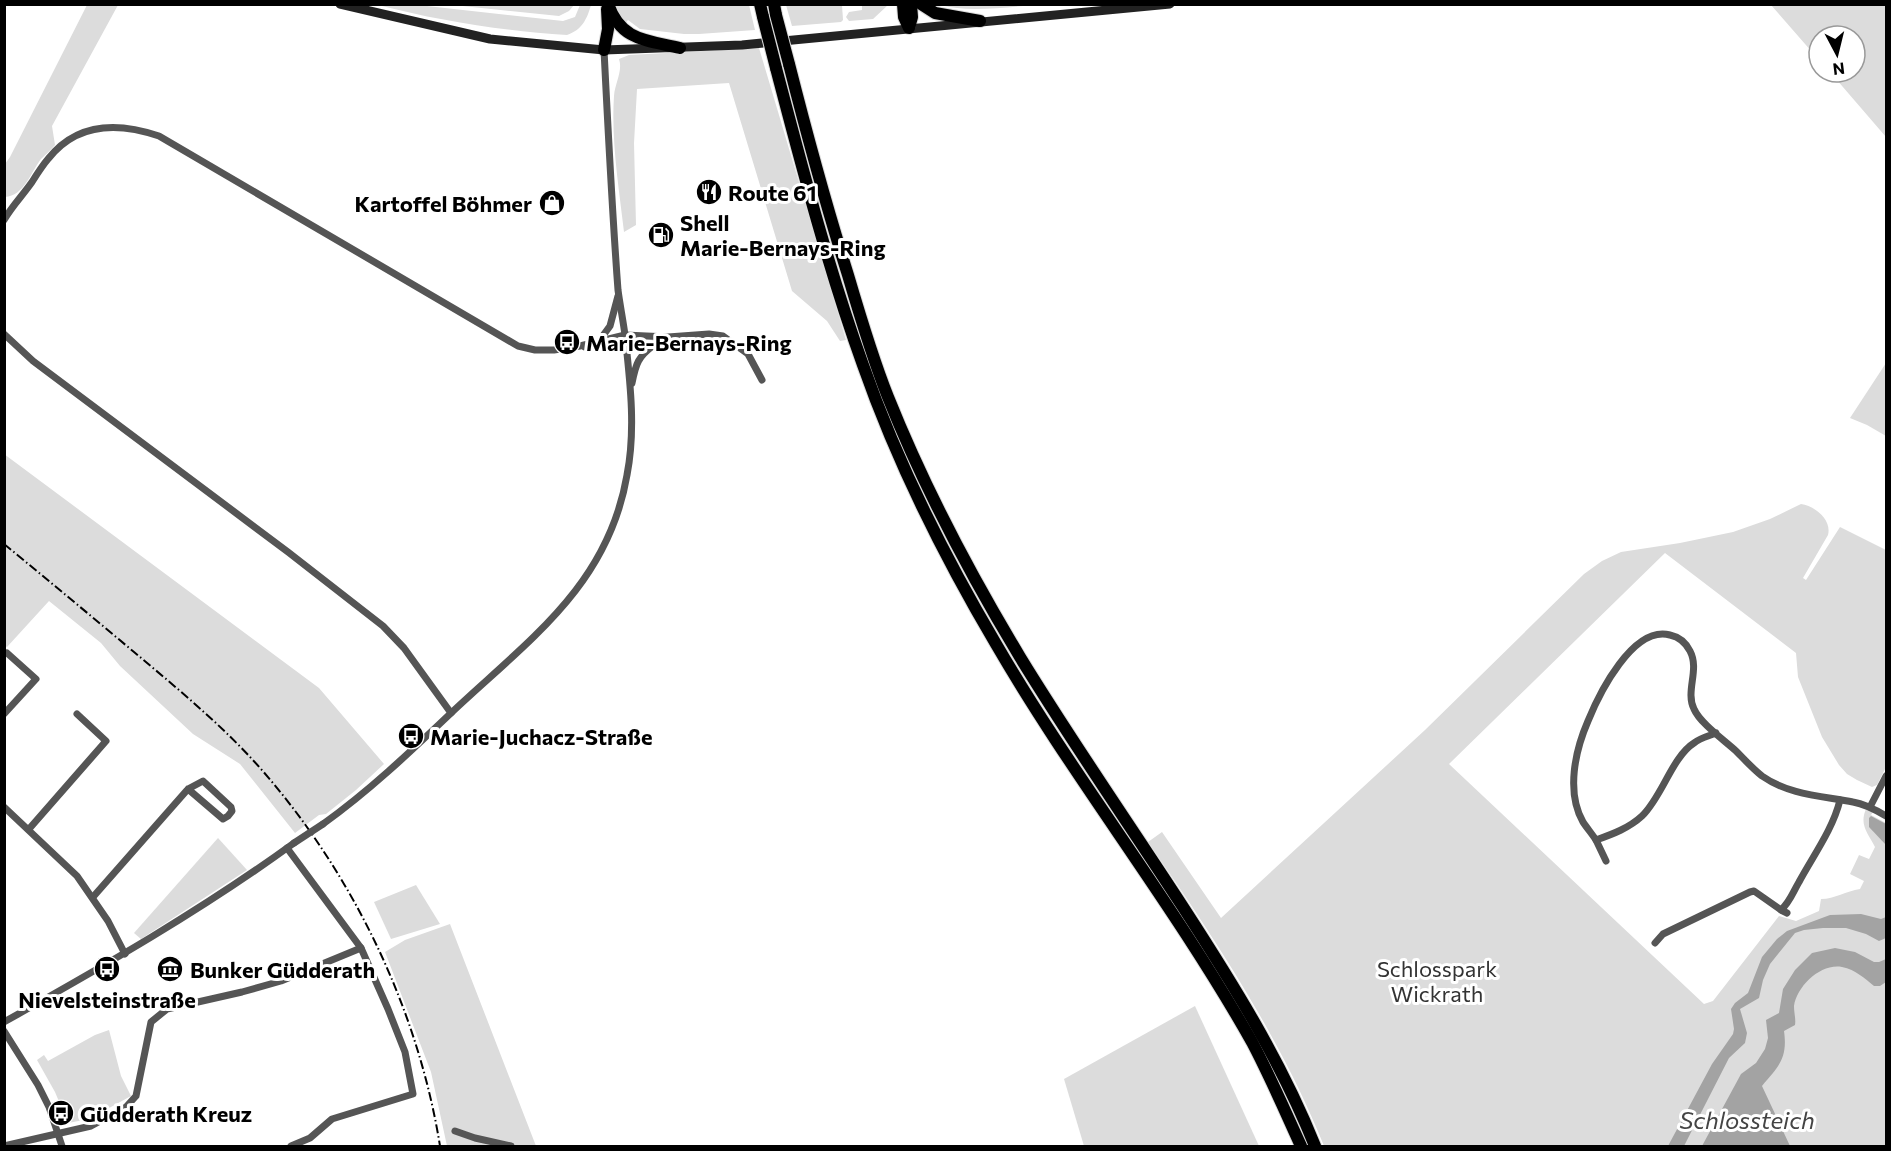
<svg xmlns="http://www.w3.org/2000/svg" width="1891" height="1151" viewBox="0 0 1891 1151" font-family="Commissioner,sans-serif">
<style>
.green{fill:#dcdcdc}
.water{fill:#a3a3a3}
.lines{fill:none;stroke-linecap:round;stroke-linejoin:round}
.highway-casing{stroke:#dbdbdb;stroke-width:14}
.street{stroke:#555;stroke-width:7}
.secondary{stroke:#222;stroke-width:9}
.highway{stroke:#000;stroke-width:12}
.rail{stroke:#000;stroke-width:2;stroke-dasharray:9 3 1.5 3;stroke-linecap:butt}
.highway-bridge-casing{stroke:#dbdbdb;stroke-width:14;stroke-linecap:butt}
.street-bridge{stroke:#555;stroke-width:7}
.highway-bridge{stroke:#000;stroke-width:12}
.labels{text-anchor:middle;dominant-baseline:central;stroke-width:6;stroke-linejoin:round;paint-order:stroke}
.poi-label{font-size:22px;font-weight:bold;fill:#000;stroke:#fff;text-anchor:start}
.park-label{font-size:22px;fill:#333;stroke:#fff}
.water-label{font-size:24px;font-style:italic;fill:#444;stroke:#fff}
</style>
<rect width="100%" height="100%" fill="#fff"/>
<g class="green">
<path d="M87 5H118L52 126 55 145C51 150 46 154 41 159 31 172 24 196 5 197V164L10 157Z"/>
<path d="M378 5H418L563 21 575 17 580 5H591C587 19 582 30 567 35 503 31 440 21 378 5Z"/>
<path d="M453 5 574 4V5L569 11 559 16Z"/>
<path d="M613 5H749L755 30 699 34H684L640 29 628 20 623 26Z"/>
<path d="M786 5H842L843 20 841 22 792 26Z"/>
<path d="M862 5V4L888 5 873 19 849 21 846 17 849 12 862 10Z"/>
<path d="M940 5H1023V6C996 8 966 12 940 5Z"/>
<path d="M1771 5H1886V137L1830 72H1855V36H1819V60Z"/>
<path d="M759 48 846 340 840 341 827 321 792 291 729 83 637 89 634 143 636 225 624 232C619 188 611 141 614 96 615 83 623 71 619 59L629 55Z"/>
<path d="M1886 363V436L1867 425 1850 418Z"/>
<path d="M4 454 319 688 384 764 356 790 326 814 319 815 295 833 240 764 193 734 120 666 101 643 49 601 7 647 5 646Z"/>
<path d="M1801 504C1815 506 1832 520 1828 535L1803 578 1806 580 1840 527 1886 550V767L1877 785 1872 787 1857 780 1847 774 1839 765 1822 737 1798 677 1796 653 1665 553 1449 764 1704 1004 1713 1001 1779 916 1796 921 1819 911 1821 899C1835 899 1846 891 1860 889L1864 881 1850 874 1859 855 1869 859 1875 847C1868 833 1859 825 1866 809L1873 812 1871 815 1886 823V1146H1324C1280 1037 1215 939 1148 842L1162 832 1221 918 1425 730 1584 574 1602 561 1621 552 1680 543 1733 532 1770 519Z"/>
<path d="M218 838 247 870 141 939 134 933Z"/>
<path d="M416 885 440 924 391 939 374 902Z"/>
<path d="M450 924 536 1146H447L431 1072 385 952 405 940Z"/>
<path d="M1195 1006 1259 1146H1084L1064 1079Z"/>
<path d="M109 1030 121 1076 131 1096 89 1119 68 1123 55 1092 37 1060 44 1055 48 1061 95 1035Z"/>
</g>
<g class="water">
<path d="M1871 816 1886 824V845L1869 827V818Z"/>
<path d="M1861 914 1881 919 1886 917V938L1879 941 1866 934 1846 928H1823L1804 930 1795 933 1770 964 1763 980 1759 998 1740 1009 1747 1033 1745 1043 1729 1058 1684 1146H1668L1712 1064 1733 1034 1734 1029 1731 1009 1735 1003 1748 993 1762 957 1777 939 1787 931 1830 915Z"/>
<path d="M1835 948 1855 952 1874 962H1879L1886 959V982L1880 986H1874C1864 978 1856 970 1842 967 1821 963 1797 986 1794 1006 1794 1013 1796 1019 1795 1025L1784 1031C1788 1059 1778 1067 1762 1086L1790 1146H1702L1741 1074 1756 1063 1765 1049 1768 1038 1766 1020 1779 1013 1783 989 1795 970 1812 953Z"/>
</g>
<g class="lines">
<g class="highway-casing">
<g id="highway">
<path d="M608 4C621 41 646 40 680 48"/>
<path d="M760 4 763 17"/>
<path d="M774 4 776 15"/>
<path d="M903 4 904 17 909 28"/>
<path d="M921 4 935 13 980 21"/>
<path d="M910 24 912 17 911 4"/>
<path d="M604 50 608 29 607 9"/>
<path d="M789 64C807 135 826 205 848 275 860 316 872 357 888 397 924 487 970 574 1020 657 1072 742 1129 824 1183 907 1233 984 1281 1061 1315 1146"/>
<path d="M776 68C802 167 828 268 863 365 897 462 944 556 996 644 1075 780 1175 905 1252 1042 1270 1076 1285 1111 1301 1146"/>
</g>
</g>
<g class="street">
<path d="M4 220C12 206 23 195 32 182 37 174 42 166 48 159 77 122 118 122 159 136L518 346 535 350H554L580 346 625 335 668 337 709 334 723 336 748 354 762 380"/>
<path d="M4 334 33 361 288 552 383 626 404 648 451 713"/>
<path d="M599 341 610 326 618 296"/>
<path d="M585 347C613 350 640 352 665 339"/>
<path d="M632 383C636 363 638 357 654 345"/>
<path d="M4 714 36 679 7 653"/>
<path d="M1716 733C1709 736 1700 738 1694 743 1672 757 1662 797 1642 816 1629 828 1613 834 1596 840 1592 834 1587 828 1583 822 1566 792 1575 751 1588 721 1599 694 1633 625 1670 635 1679 637 1686 643 1690 651 1700 670 1685 691 1694 709 1700 723 1724 740 1736 751 1744 759 1753 769 1762 776 1789 795 1822 796 1853 802 1865 804 1876 810 1886 816"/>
<path d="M4 807 77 876 108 921 125 954"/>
<path d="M1870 807 1886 776"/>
<path d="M323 824C369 791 409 753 450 714 526 642 608 587 627 475 636 429 630 381 625 335 623 320 620 305 618 290 612 210 608 130 604 50"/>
<path d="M29 829 106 741 77 714"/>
<path d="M1596 840 1606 861"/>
<path d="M287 848 361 948 388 1009 405 1052 413 1094 332 1119 310 1138 291 1146"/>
<path d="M93 897 188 789 223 819 228 816 232 811 231 807 203 781 188 789"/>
<path d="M1787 913 1781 910C1790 902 1793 892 1799 882 1813 856 1833 829 1840 800"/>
<path d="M1655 943 1663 934 1750 892 1754 891 1781 910"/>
<path d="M4 1022C104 966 202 910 294 843"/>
<path d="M4 1031 38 1085 49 1107 62 1146"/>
<path d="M455 1131 475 1138 511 1146"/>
<path d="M4 1146 91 1126 126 1107 136 1096 151 1022 167 1009 242 992 281 981 361 948"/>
</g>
<path class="secondary" d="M340 4 490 39 604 50 742 45 1170 4"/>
<use href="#highway" class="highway"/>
<path class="rail" d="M4 544C48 580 91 616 134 652 178 689 223 726 261 769 353 874 418 1009 440 1146"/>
<g class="highway-bridge-casing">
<g id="highway-bridge">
<path d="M776 15 789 64"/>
<path d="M763 17 776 68"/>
</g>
</g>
<path class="street-bridge" d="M294 843 323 824"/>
<use href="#highway-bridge" class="highway-bridge"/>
</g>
<defs>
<g id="restaurant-disc" transform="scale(1.35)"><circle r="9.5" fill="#000" stroke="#fff"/><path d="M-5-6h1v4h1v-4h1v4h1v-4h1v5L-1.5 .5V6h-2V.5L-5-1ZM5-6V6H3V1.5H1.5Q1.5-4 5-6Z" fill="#fff"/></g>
<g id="shop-disc" transform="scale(1.35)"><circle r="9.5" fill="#000" stroke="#fff"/><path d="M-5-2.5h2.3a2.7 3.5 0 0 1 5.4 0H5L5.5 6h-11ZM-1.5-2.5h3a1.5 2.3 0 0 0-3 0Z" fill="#fff"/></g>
<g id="fuel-disc" transform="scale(1.35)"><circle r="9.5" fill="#000" stroke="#fff"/><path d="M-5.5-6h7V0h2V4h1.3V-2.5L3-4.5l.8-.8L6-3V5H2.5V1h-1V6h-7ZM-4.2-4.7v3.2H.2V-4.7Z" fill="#fff"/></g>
<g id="bus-disc" transform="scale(1.35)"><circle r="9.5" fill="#000" stroke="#fff"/><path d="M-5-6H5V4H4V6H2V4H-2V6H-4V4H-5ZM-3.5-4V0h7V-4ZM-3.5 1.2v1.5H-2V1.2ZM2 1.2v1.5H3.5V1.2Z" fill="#fff"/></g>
<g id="museum-disc" transform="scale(1.35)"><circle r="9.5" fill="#000" stroke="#fff"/><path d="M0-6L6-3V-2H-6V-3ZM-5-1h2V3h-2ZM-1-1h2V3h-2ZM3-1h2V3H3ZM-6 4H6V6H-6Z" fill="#fff"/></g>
</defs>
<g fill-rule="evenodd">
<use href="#restaurant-disc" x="709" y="192"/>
<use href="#shop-disc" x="552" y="203"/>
<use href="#fuel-disc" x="661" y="235"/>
<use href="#bus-disc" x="567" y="342"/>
<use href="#bus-disc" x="411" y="736"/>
<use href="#bus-disc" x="107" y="969"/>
<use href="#museum-disc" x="170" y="969"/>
<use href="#bus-disc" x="61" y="1113"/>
</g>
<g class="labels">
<g class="poi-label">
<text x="728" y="192">Route 61</text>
<text x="532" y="203" text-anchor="end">Kartoffel Böhmer</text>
<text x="680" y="222">Shell<tspan x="680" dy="25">Marie-Bernays-Ring</tspan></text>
<text x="586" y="342">Marie-Bernays-Ring</text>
<text x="430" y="736">Marie-Juchacz-Straße</text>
<text x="190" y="969">Bunker Güdderath</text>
<text x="107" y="999" text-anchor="middle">Nievelsteinstraße</text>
<text x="80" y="1113">Güdderath Kreuz</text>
</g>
<g class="park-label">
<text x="1437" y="968">Schlosspark<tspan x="1437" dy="25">Wickrath</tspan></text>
</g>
<g class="water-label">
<text x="1747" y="1119">Schlossteich</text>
</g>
</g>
<rect width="1891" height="1151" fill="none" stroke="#000000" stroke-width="12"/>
<g transform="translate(1837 54) rotate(173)"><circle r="28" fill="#ffffff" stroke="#999999" stroke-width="1.5"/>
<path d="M0-4.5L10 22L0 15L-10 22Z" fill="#000000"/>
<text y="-9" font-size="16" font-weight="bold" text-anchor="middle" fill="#000000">N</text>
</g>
</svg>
